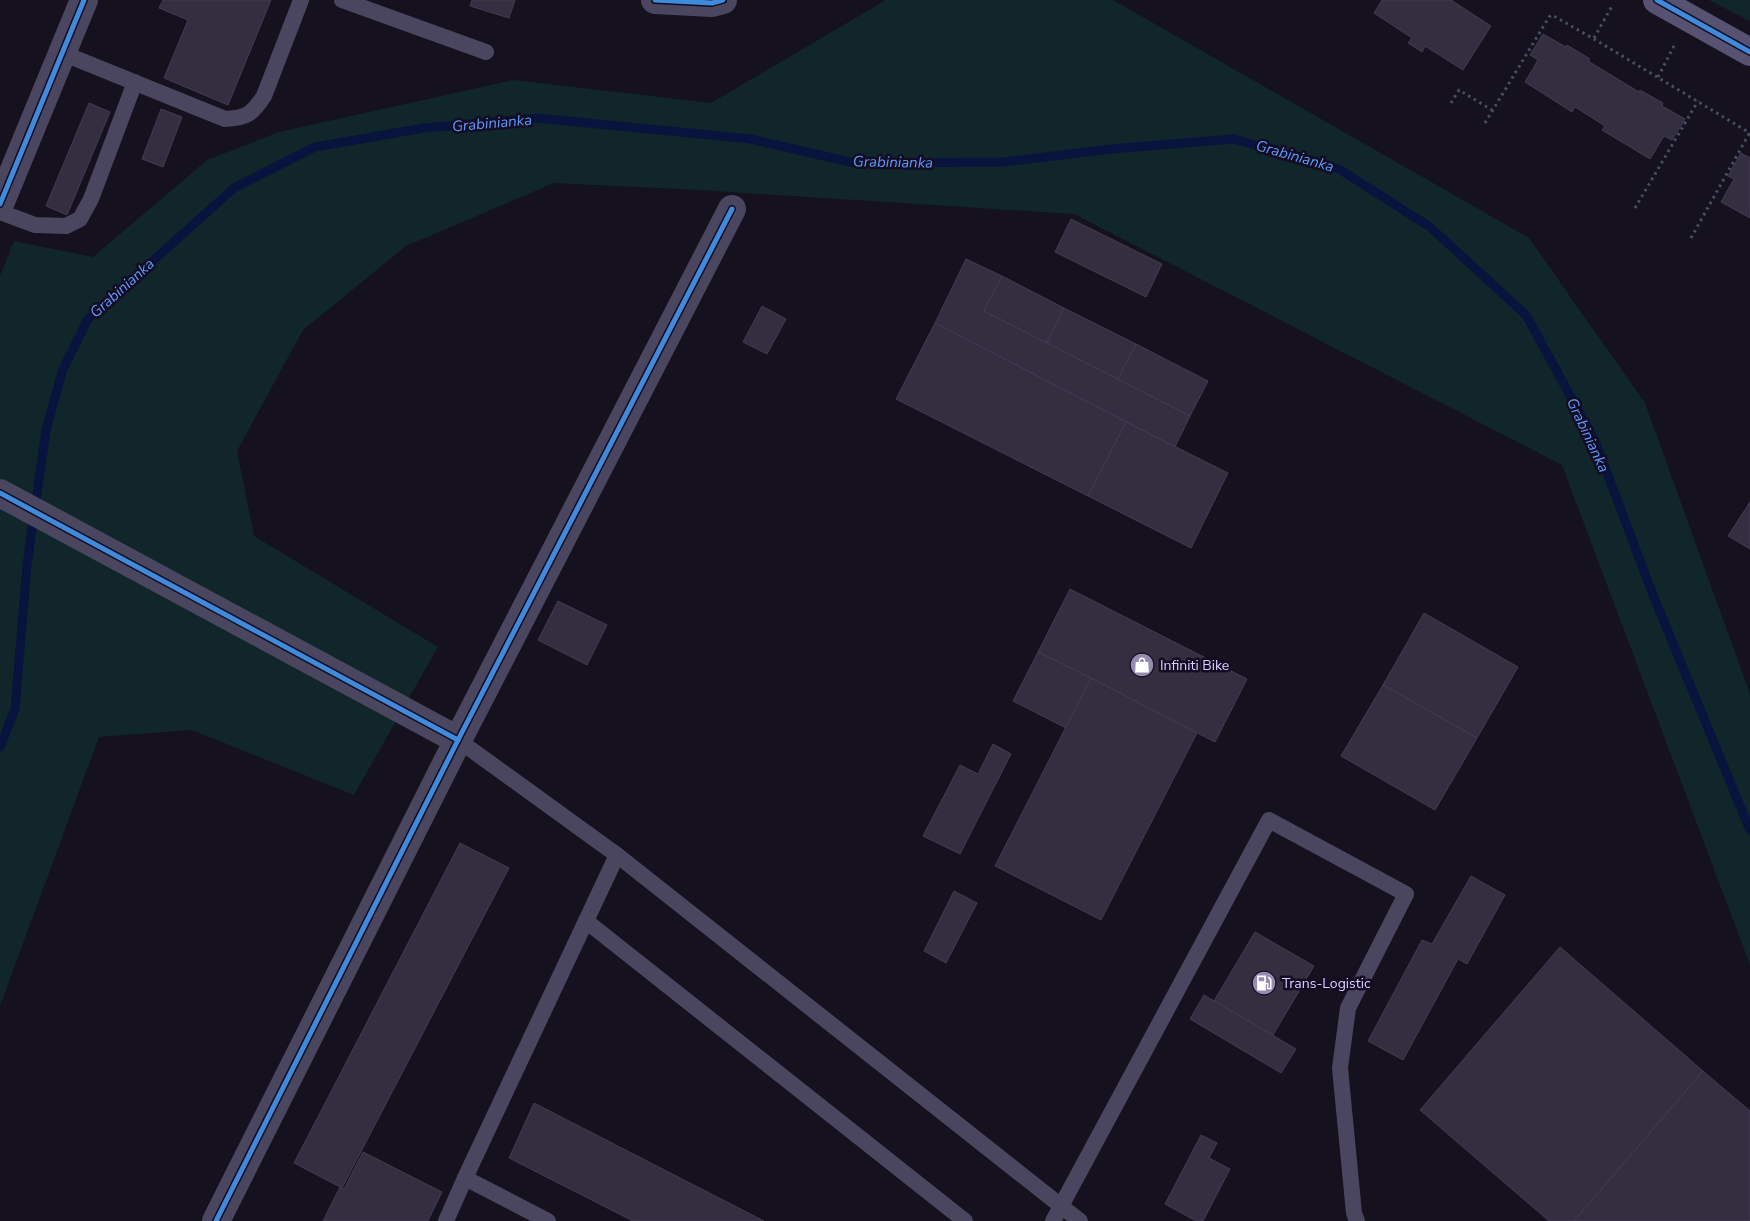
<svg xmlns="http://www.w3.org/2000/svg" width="1750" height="1221" viewBox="0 0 1750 1221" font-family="'Nunito Sans',sans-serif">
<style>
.green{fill:#10262b}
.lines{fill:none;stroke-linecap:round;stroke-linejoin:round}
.stream{stroke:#08133e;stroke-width:9}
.building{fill:#342f40;stroke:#433b52}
.path{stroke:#455060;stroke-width:3;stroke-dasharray:2.5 4;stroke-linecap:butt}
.lane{stroke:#4b465f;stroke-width:16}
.street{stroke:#4b465f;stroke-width:28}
.secondary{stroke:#585272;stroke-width:28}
.cycleway-casing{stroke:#130c23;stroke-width:8}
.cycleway{stroke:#408adc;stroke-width:5}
.labels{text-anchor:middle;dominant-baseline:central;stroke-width:5;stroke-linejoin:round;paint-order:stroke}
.poi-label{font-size:14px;fill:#dbceff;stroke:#130c23;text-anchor:start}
.water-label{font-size:15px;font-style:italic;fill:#5c9bff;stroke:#130c23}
</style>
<rect width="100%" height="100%" fill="#15111e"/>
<g class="green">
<path d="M886 0H1113L1529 238 1645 403 1750 694V965L1562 465 1074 214 699 190 554 183 406 246 303 330 237 451 254 536 438 647 354 795 192 730 99 737 0 1006V276L14 241 93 257 207 160 279 132 513 80 711 103Z"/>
<path d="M1709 0H1750V21Z"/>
</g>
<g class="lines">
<path class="stream" d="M0 747 15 709 27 565 46 430 63 369 88 319 234 188 315 147 424 128 537 118 751 139 854 163 1003 162 1111 149 1234 139 1339 169 1430 227 1526 315 1595 441 1653 595 1750 830"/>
</g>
<g class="building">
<path d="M163 0H271L228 105 164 78 188 20 159 8Z"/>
<path d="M472 0H515L509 18 470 6Z"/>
<path d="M1382 0H1451L1491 26 1463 70 1425 46 1422 52 1408 43 1412 38 1374 13Z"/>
<path d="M1543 34 1566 47 1567 45 1590 59 1588 61 1639 92 1640 90 1663 103 1662 106 1685 119 1672 140 1664 136 1650 159 1602 130 1605 126 1575 107 1572 112 1525 82 1538 60 1530 55Z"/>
<path d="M89 103 110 112 67 215 46 206Z"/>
<path d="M161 109 182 117 163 167 142 159Z"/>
<path d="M1741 153 1750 158V218L1721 202 1734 179 1728 176Z"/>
<path d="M1071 219 1162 264 1146 297 1055 252Z"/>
<path d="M966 259 1002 276 984 311 1190 416 1175 447 935 323Z"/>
<path d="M1002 276 1064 308 1047 343 984 311Z"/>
<path d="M762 306 786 319 767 354 743 342Z"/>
<path d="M1064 308 1136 344 1118 379 1047 343Z"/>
<path d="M935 323 1126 422 1088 496 896 399Z"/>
<path d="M1136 344 1208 381 1190 416 1118 379Z"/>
<path d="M1126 422 1228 473 1191 548 1088 496Z"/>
<path d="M1750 502V549L1728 536Z"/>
<path d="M1070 589 1247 679 1215 742 1038 652Z"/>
<path d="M558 601 607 625 587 665 538 640Z"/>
<path d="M1424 613 1518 667 1477 738 1383 685Z"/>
<path d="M1038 652 1091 678 1066 728 1013 701Z"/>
<path d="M1091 678 1197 733 1101 920 995 866Z"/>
<path d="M1383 685 1477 738 1435 810 1341 756Z"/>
<path d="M993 744 1011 754 960 854 923 836 960 765 978 774Z"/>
<path d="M460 843 509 868 342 1188 294 1163Z"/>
<path d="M1471 876 1505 895 1467 964 1458 959 1403 1060 1368 1041 1422 940 1432 944Z"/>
<path d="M954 891 977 903 946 963 924 951Z"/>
<path d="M1255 932 1314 966 1273 1035 1214 1001Z"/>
<path d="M1560 947 1703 1071 1574 1221H1549L1420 1110Z"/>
<path d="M1204 995 1296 1049 1281 1073 1190 1019Z"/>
<path d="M1703 1071 1750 1111V1221H1574Z"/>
<path d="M534 1103 764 1221H633L509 1158Z"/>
<path d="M1201 1135 1217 1143 1209 1158 1230 1169 1203 1221H1196L1165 1204Z"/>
<path d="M363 1152 442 1192 428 1221H323L340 1187 344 1189Z"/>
</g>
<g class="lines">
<g class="path">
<path d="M1594 38 1612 6"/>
<path d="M1658 77 1675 44"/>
<path d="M1451 103 1459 90 1492 110"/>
<path d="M1485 123 1549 17 1552 15 1594 39 1750 133"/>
<path d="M1635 208 1698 101"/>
<path d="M1691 238 1750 132"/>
</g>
<g class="lane">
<path d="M342 0 486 52"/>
<path d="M62 53 225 119C247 118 252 114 264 96L301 0"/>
<path d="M0 212 35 225 66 226 80 219 91 199 135 82"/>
<path d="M458 740 617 855 1080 1221"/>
<path d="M586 921 965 1221"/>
<path d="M446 1221 465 1178"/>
<path d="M548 1221 465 1178 617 855"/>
<path d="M1053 1221 1269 820 1406 894 1348 1008 1340 1068 1354 1213 1357 1221"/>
</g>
<g class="street">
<path d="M655 0 712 3 723 0"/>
<path d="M0 204 84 0"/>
<path d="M0 493 458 740"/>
<path d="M216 1221 458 740 732 209"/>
</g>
<path class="secondary" d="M1657 0 1750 52"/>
<g class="cycleway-casing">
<g id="cycleway">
<path d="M655 0 712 3 723 0"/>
<path d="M1657 0 1750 52"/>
<path d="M0 204 84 0"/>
<path d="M0 493 458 740"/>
<path d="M216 1221 458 740 732 209"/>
</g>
</g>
<use href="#cycleway" class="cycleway"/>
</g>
<defs>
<g id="shop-disc" transform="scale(1.25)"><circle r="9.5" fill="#968cb0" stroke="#130c23"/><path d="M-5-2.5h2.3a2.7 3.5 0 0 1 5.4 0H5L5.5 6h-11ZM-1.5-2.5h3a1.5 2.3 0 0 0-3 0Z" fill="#fff"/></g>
<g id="fuel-disc" transform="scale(1.25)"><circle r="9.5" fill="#968cb0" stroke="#130c23"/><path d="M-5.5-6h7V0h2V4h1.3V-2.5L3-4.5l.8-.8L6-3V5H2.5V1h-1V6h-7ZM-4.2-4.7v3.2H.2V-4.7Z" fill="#fff"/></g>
</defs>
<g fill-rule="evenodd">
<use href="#shop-disc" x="1142" y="665"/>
<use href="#fuel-disc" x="1264" y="983"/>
</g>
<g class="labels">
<g class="poi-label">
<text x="1160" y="665">Infiniti Bike</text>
<text x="1282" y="983">Trans-Logistic</text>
</g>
<g class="water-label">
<text transform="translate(492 123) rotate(-5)">Grabinianka</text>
<text transform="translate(1295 156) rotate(16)">Grabinianka</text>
<text transform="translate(893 162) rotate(1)">Grabinianka</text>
<text transform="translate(122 288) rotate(-42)">Grabinianka</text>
<text transform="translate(1588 435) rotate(65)">Grabinianka</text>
</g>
</g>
</svg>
